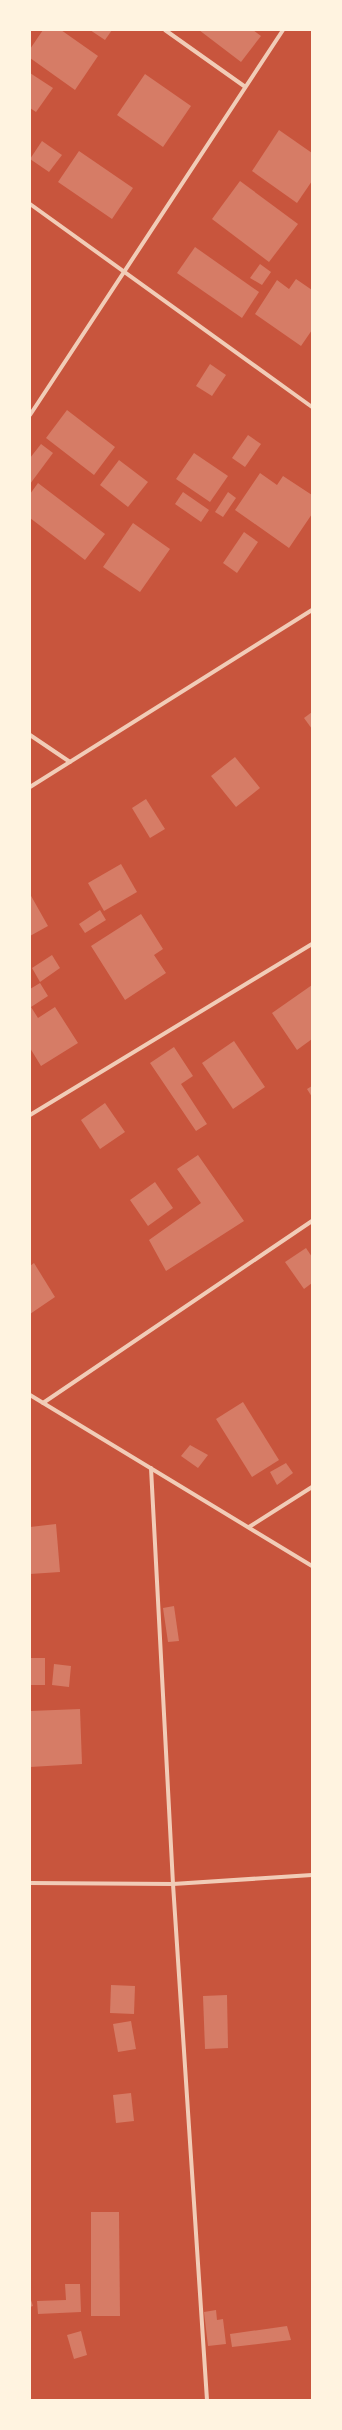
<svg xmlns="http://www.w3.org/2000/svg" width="342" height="2430" viewBox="0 0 342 2430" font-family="'Golos Text',sans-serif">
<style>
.building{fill:#d67c66}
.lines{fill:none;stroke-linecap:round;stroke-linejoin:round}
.minor{stroke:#f1ccb7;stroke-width:4}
</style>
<rect width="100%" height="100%" fill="#c8553d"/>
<g class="building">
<path d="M43 30H61L98 56 75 90 30 58V49Z"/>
<path d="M90 30H112L105 40Z"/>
<path d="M199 30H253L261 36 241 62Z"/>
<path d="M30 73 53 88 36 112 30 108Z"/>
<path d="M145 74 191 106 163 147 117 115Z"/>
<path d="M279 130 312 153V181L297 203 252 171Z"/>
<path d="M42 141 62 155 49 172 30 159Z"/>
<path d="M79 151 133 188 112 219 58 182Z"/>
<path d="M240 181 298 224 269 262 212 219Z"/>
<path d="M195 247 259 292 242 318 177 273Z"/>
<path d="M260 264 271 272 262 285 250 278Z"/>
<path d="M296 279 312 290V330L301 346 255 314 277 280 289 289Z"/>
<path d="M210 364 226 375 212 396 196 386Z"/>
<path d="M67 410 115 447 94 475 46 438Z"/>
<path d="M248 435 261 444 245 467 232 458Z"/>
<path d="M41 444 53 453 30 484V458Z"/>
<path d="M194 453 228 476 210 502 176 479Z"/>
<path d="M119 460 148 482 128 507 100 485Z"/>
<path d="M260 473 277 485 283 476 312 495V514L289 548 235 510Z"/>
<path d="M38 483 105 534 85 560 30 518V494Z"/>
<path d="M183 492 209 510 201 522 175 504Z"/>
<path d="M228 492 236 498 223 517 215 512Z"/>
<path d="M133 523 170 549 140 592 103 567Z"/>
<path d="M244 532 258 542 237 573 223 563Z"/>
<path d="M312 712V729L304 718Z"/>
<path d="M235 757 260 788 236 807 211 776Z"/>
<path d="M146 799 165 829 150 838 132 808Z"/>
<path d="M121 864 137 892 104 911 88 883Z"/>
<path d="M30 894 48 926 30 936Z"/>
<path d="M100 910 106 920 85 933 79 924Z"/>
<path d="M141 914 163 949 154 955 166 973 125 1000 91 946Z"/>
<path d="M52 955 60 968 40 982 32 968Z"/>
<path d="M40 983 48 996 31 1007 38 1018 55 1007 78 1043 41 1066 30 1048V989Z"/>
<path d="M312 985V1039L297 1050 272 1013Z"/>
<path d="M234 1041 265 1087 233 1109 202 1063Z"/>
<path d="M174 1047 193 1076 181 1084 207 1124 196 1131 150 1063Z"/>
<path d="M312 1086V1097L307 1089Z"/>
<path d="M105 1103 125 1132 100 1149 81 1120Z"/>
<path d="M198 1155 244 1221 166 1271 149 1240 201 1203 177 1169Z"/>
<path d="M155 1182 173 1208 148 1226 130 1200Z"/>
<path d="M306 1248 312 1257V1283L304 1289 285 1262Z"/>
<path d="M34 1263 55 1297 30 1314V1266Z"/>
<path d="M243 1402 279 1460 252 1477 216 1419Z"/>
<path d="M190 1445 208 1455 198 1468 181 1456Z"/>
<path d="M286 1463 293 1473 277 1485 270 1472Z"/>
<path d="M56 1524 60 1572 30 1574V1527Z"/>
<path d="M174 1606 179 1641 168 1642 163 1608Z"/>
<rect x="30" y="1658" width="15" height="27"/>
<path d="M54 1664 71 1666 69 1687 52 1685Z"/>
<path d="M80 1709 82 1764 30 1767V1711Z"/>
<path d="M111 1985 135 1986 134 2014 110 2013Z"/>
<path d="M227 1995 228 2048 205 2049 203 1996Z"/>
<path d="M131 2021 136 2049 118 2052 113 2024Z"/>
<path d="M131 2093 134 2121 116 2123 113 2095Z"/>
<path d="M91 2212H119L120 2316H91Z"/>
<path d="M65 2284H80L81 2312 38 2314 37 2301 66 2300Z"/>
<path d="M30 2297 33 2306 30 2307Z"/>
<path d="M216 2310 217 2320 223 2319 226 2344 208 2346 204 2312Z"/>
<path d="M287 2326 291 2340 232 2347 230 2334Z"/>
<path d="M81 2331 87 2355 74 2359 67 2335Z"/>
</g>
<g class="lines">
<g class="minor">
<path d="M165 30 244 86"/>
<path d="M30 204 312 407"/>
<path d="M30 415 283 30"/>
<path d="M30 735 70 762"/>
<path d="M30 787 312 610"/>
<path d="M30 1115 312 944"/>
<path d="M30 1395 312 1566"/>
<path d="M43 1403 312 1221"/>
<path d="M151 1468 173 1884 207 2400"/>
<path d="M249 1527 312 1487"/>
<path d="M30 1883 173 1884 312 1875"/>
</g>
</g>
<rect width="342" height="2430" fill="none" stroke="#fff3e0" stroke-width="62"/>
</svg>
